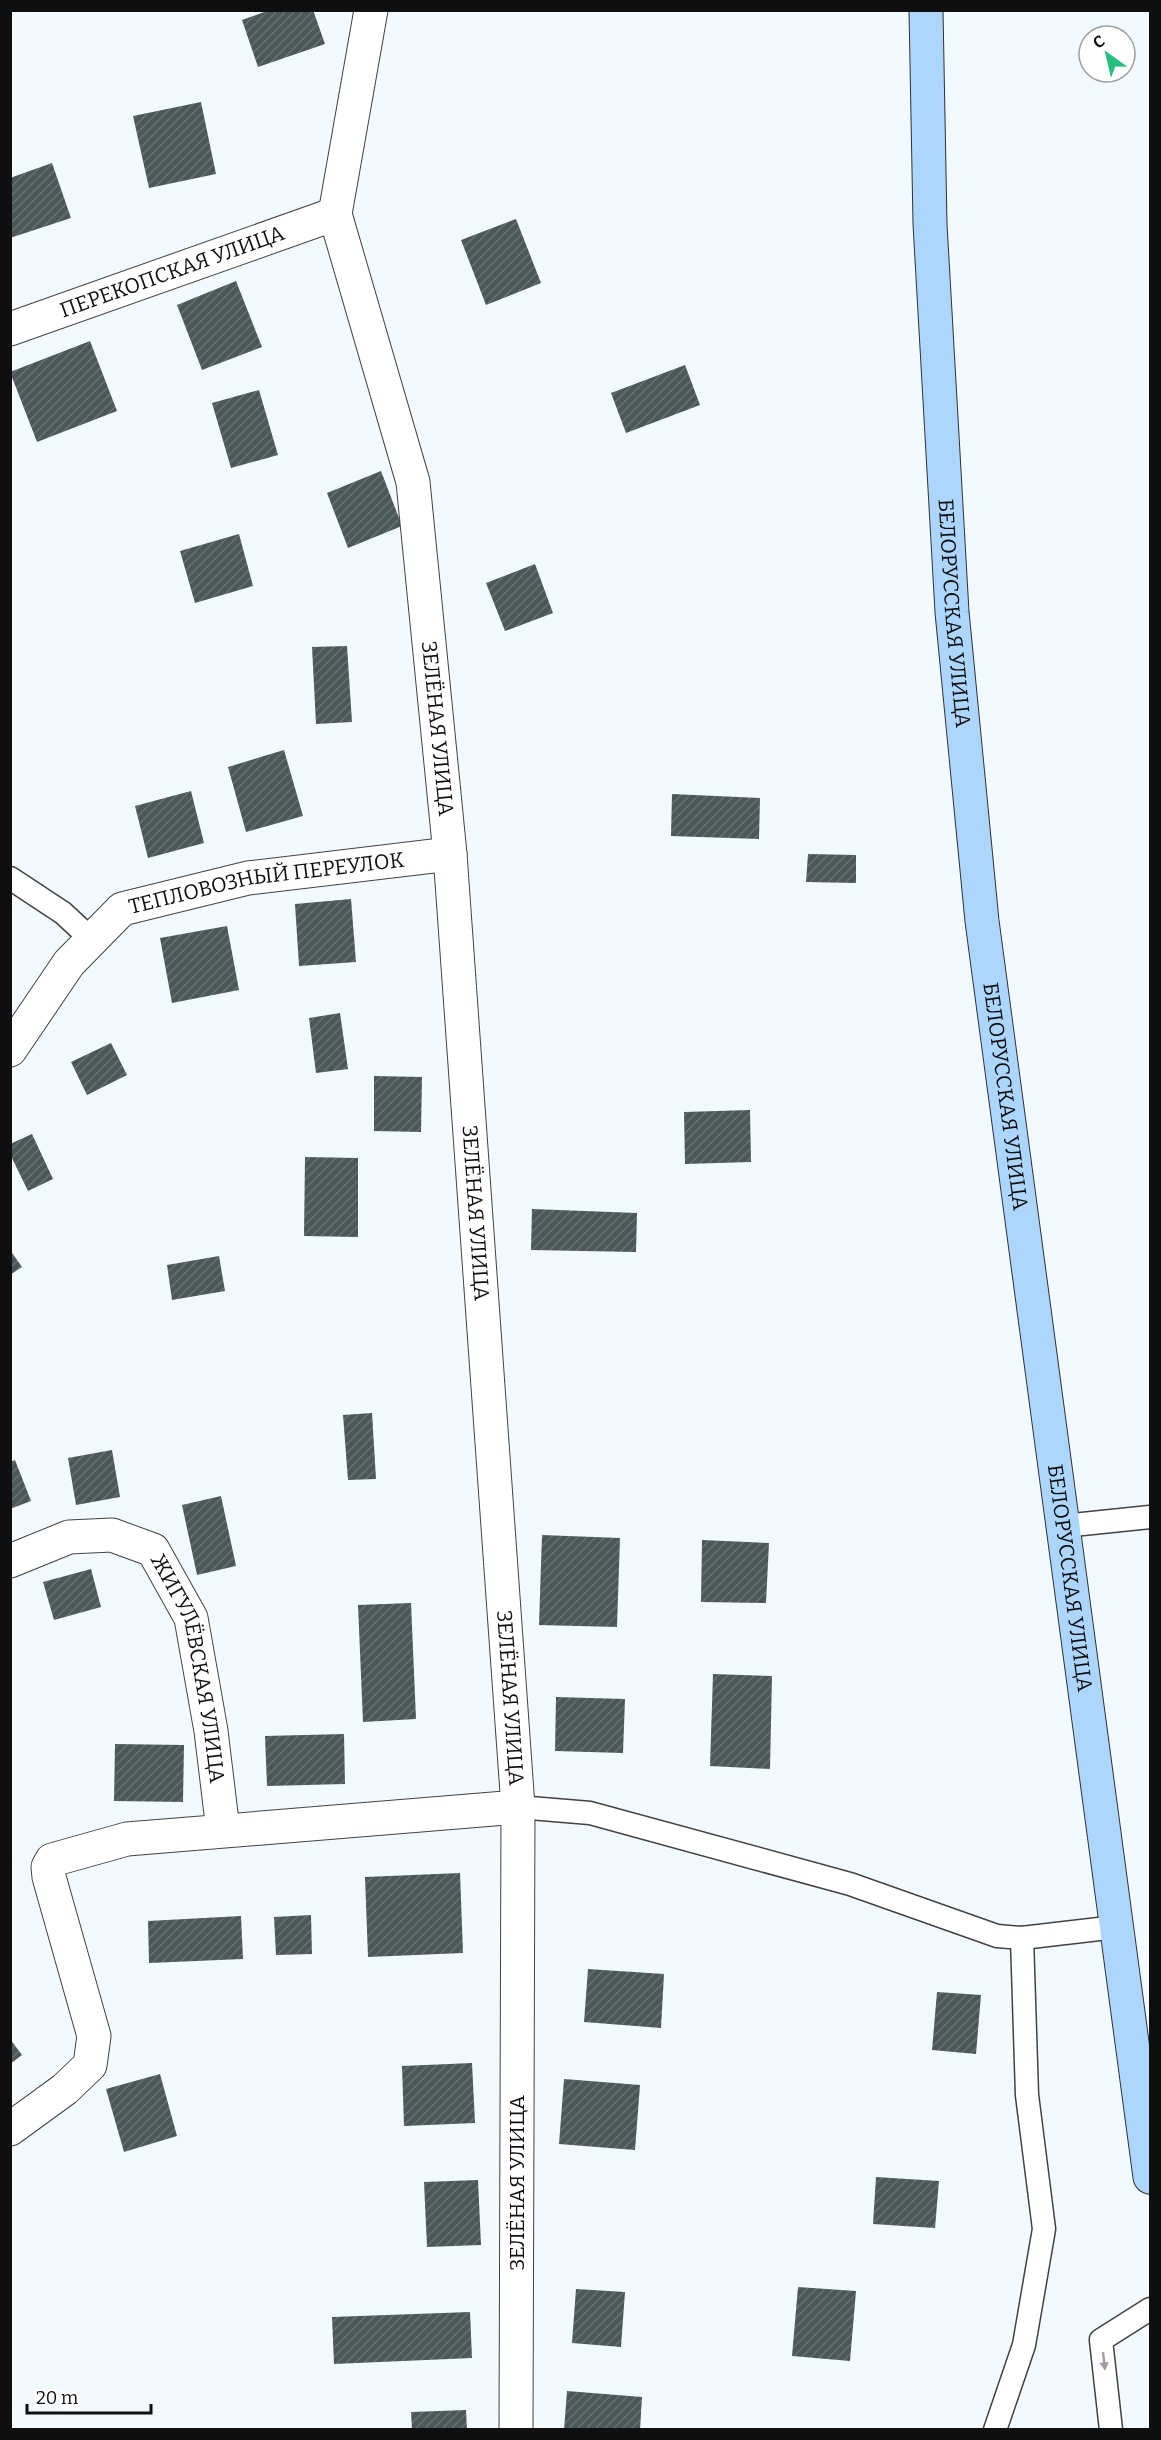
<svg xmlns="http://www.w3.org/2000/svg" width="1161" height="2440" viewBox="0 0 1161 2440" font-family="Bitter,serif">
<style>
.building{fill:url(#building-hatch)}
.lines{fill:none;stroke-linecap:round;stroke-linejoin:round}
.service-casing{stroke:#424242;stroke-width:25}
.minor-casing{stroke:#424242;stroke-width:35}
.secondary-casing{stroke:#313131;stroke-width:35}
.service{stroke:#fff;stroke-width:22}
.minor{stroke:#fff;stroke-width:33}
.secondary{stroke:#add6fe;stroke-width:33}
.oneway{fill:#9f9f9f}
.labels{text-anchor:middle;dominant-baseline:central;stroke-width:6;stroke-linejoin:round;paint-order:stroke}
.street-label{font-size:21px;fill:#0f0f0f;stroke:#fff}
</style>
<defs>
<pattern id="building-hatch" width="6" height="6" patternUnits="userSpaceOnUse" patternTransform="scale(1.5)"><rect width="6" height="6" fill="#4c5858"/><path d="M-1 1l2-2M0 6l6-6M5 7l2-2" fill="none" stroke="#677070"/></pattern>
</defs>
<rect width="100%" height="100%" fill="#f2f9ff"/>
<g class="building">
<path d="M270 10H313L325 44 258 67 242 20Z"/>
<path d="M201 102 216 174 149 188 133 116Z"/>
<path d="M52 163 71 218 10 238V178Z"/>
<path d="M516 219 541 283 486 305 461 240Z"/>
<path d="M236 281 262 347 202 370 177 305Z"/>
<path d="M90 341 117 411 37 442 10 372Z"/>
<path d="M685 365 700 405 626 433 611 393Z"/>
<path d="M259 390 278 455 231 468 212 403Z"/>
<path d="M381 471 402 526 348 548 327 493Z"/>
<path d="M239 534 253 586 195 603 180 551Z"/>
<path d="M535 564 553 613 505 631 486 583Z"/>
<path d="M347 646 352 722 316 724 312 647Z"/>
<path d="M284 750 303 816 246 832 228 767Z"/>
<path d="M191 791 204 843 148 858 135 806Z"/>
<path d="M672 794 760 798 759 839 671 836Z"/>
<path d="M808 854 856 855V883L806 882Z"/>
<path d="M351 899 356 962 299 966 295 904Z"/>
<path d="M227 926 239 990 172 1003 160 938Z"/>
<path d="M340 1013 348 1069 316 1073 309 1018Z"/>
<path d="M111 1043 127 1075 87 1095 71 1062Z"/>
<path d="M374 1076 422 1077 421 1132 374 1131Z"/>
<path d="M750 1110 751 1162 685 1164 684 1112Z"/>
<path d="M32 1134 53 1179 28 1191 10 1154V1144Z"/>
<path d="M305 1157 358 1158V1237L304 1236Z"/>
<path d="M532 1209 637 1213 636 1252 531 1250Z"/>
<path d="M10 1250 22 1267 10 1275Z"/>
<path d="M219 1256 225 1291 172 1300 167 1265Z"/>
<path d="M372 1413 376 1479 348 1480 343 1415Z"/>
<path d="M112 1450 120 1497 76 1505 68 1458Z"/>
<path d="M15 1460 31 1501 10 1509V1462Z"/>
<path d="M221 1496 236 1566 197 1575 182 1505Z"/>
<path d="M542 1535 620 1538 617 1627 539 1625Z"/>
<path d="M702 1540 769 1543 766 1603 701 1602Z"/>
<path d="M91 1569 101 1607 54 1620 43 1582Z"/>
<path d="M411 1603 416 1719 363 1722 358 1605Z"/>
<path d="M713 1674 772 1676 770 1769 710 1766Z"/>
<path d="M556 1697 625 1699 623 1753 555 1751Z"/>
<path d="M344 1734 345 1784 267 1786 265 1736Z"/>
<path d="M115 1744 184 1745 183 1802 114 1801Z"/>
<path d="M460 1873 463 1953 368 1957 365 1877Z"/>
<path d="M311 1915 312 1954 276 1955 274 1917Z"/>
<path d="M241 1916 243 1959 149 1963 148 1921Z"/>
<path d="M588 1969 664 1974 661 2028 584 2022Z"/>
<path d="M937 1992 981 1995 976 2054 932 2050Z"/>
<path d="M10 2039 22 2055 10 2064Z"/>
<path d="M472 2063 475 2123 404 2126 402 2066Z"/>
<path d="M160 2074 177 2136 124 2152 106 2089Z"/>
<path d="M564 2079 640 2085 635 2150 559 2144Z"/>
<path d="M876 2177 939 2181 935 2228 873 2224Z"/>
<path d="M478 2180 481 2245 427 2247 424 2182Z"/>
<path d="M798 2287 856 2291 850 2361 792 2356Z"/>
<path d="M576 2289 625 2292 621 2347 572 2343Z"/>
<path d="M470 2312 472 2358 334 2364 332 2317Z"/>
<path d="M567 2391 642 2397 640 2430H564Z"/>
<path d="M466 2410 467 2430H412L411 2412Z"/>
</g>
<g class="lines">
<g class="service-casing">
<g id="service">
<path d="M10 878 63 913 91 939"/>
<path d="M1063 1526 1150 1517"/>
<path d="M518 1807 590 1813 850 1884 997 1936 1022 1938 1116 1927"/>
<path d="M995 2430 1024 2345 1044 2229 1027 2095 1022 1938"/>
<path d="M1111 2430 1101 2340 1150 2309"/>
</g>
</g>
<g class="minor-casing">
<g id="minor">
<path id="s1" d="M371 10 335 214 413 482 450 854 518 1807 516 2430"/>
<path id="s2" d="M10 329 335 214"/>
<path id="s3" d="M10 1050 69 963 122 909 248 878 450 854"/>
<path id="s4" d="M10 1561 69 1537 112 1535 153 1550 191 1618 211 1731 223 1830"/>
<path d="M10 2129 65 2089 90 2065 94 2036 49 1877 48 1867 52 1860 127 1839 518 1807"/>
</g>
</g>
<g class="secondary-casing">
<g id="secondary">
<path id="s5" d="M926 10 930 224 952 612 982 921 1150 2177"/>
</g>
</g>
<use href="#service" class="service"/>
<use href="#minor" class="minor"/>
<use href="#secondary" class="secondary"/>
</g>
<defs><path id="oneway-solid" d="M-6-.8H1V-3.2L6.5 0L1 3.2V.8H-6Z" transform="scale(1.5)"/></defs>
<use class="oneway" href="#oneway-solid" transform="translate(1104 2361) rotate(84)"/>
<g class="labels">
<g class="street-label">
<text stroke="none"><textPath href="#s2" startOffset="172">ПЕРЕКОПСКАЯ УЛИЦА</textPath></text>
<text stroke="none"><textPath href="#s5" startOffset="604">БЕЛОРУССКАЯ УЛИЦА</textPath></text>
<text stroke="none"><textPath href="#s1" startOffset="734">ЗЕЛЁНАЯ УЛИЦА</textPath></text>
<text stroke="none"><textPath href="#s3" startOffset="328">ТЕПЛОВОЗНЫЙ ПЕРЕУЛОК</textPath></text>
<text stroke="none"><textPath href="#s5" startOffset="1090">БЕЛОРУССКАЯ УЛИЦА</textPath></text>
<text stroke="none"><textPath href="#s1" startOffset="1220">ЗЕЛЁНАЯ УЛИЦА</textPath></text>
<text stroke="none"><textPath href="#s5" startOffset="1576">БЕЛОРУССКАЯ УЛИЦА</textPath></text>
<text stroke="none"><textPath href="#s4" startOffset="276">ЖИГУЛЁВСКАЯ УЛИЦА</textPath></text>
<text stroke="none"><textPath href="#s1" startOffset="1706">ЗЕЛЁНАЯ УЛИЦА</textPath></text>
<text transform="translate(517 2183) rotate(-90)">ЗЕЛЁНАЯ УЛИЦА</text>
</g>
</g>
<rect width="1161" height="2440" fill="none" stroke="#0f0f0f" stroke-width="24"/>
<g transform="translate(1107 54) rotate(326)"><circle r="28" fill="#ffffff" stroke="#9f9f9f" stroke-width="1.5"/>
<path d="M0-4.5L10 22L0 15L-10 22Z" fill="#27bf7d"/>
<text y="-9" font-size="16" font-weight="bold" text-anchor="middle" fill="#0f0f0f">С</text>
</g>
<path d="M27 2404v9h124v-9" fill="none" stroke="#0f0f0f" stroke-width="3"/>
<text x="36" y="2404" font-size="18" fill="#0f0f0f" stroke="#ffffff" stroke-width="4.5" paint-order="stroke">20 m</text>
</svg>
